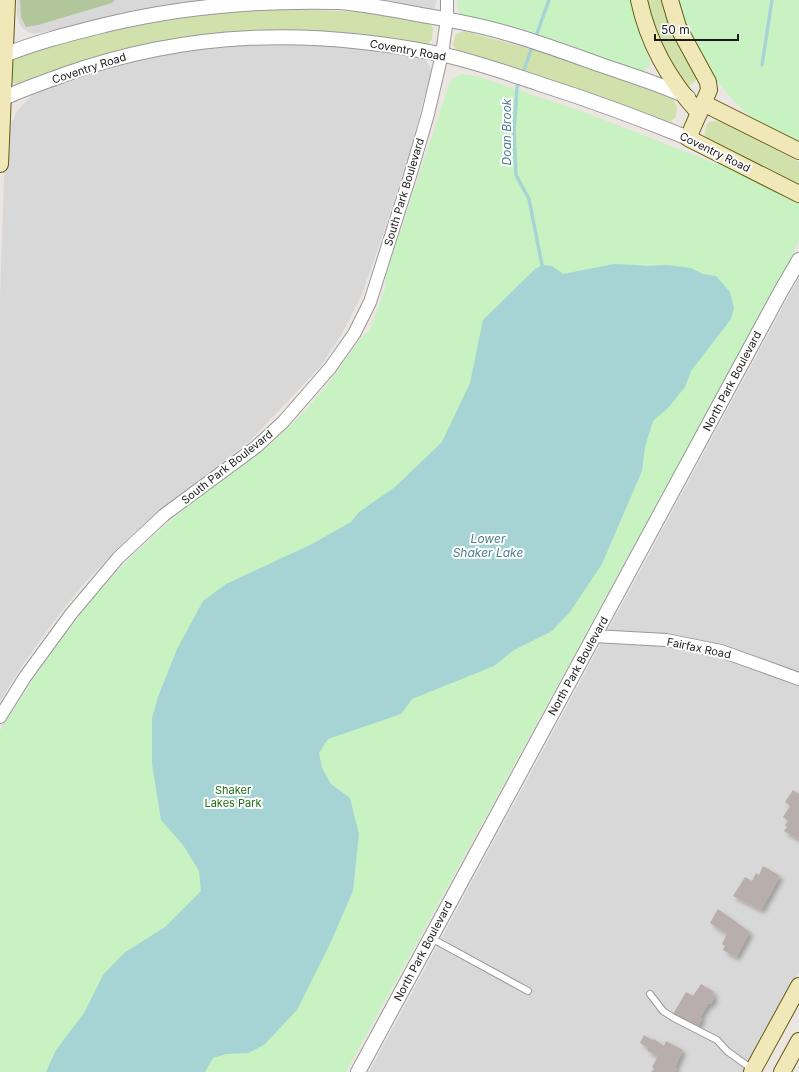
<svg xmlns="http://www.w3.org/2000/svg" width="799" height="1072" viewBox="0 0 799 1072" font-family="Inter,sans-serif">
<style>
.residential{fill:#d9d8d8}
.grass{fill:#d1e1ac}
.forest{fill:#b1c69b}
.park{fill:#c8f2c2}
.water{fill:#a6d4d5}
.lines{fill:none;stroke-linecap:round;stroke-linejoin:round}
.stream{stroke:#a6d4d5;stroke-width:3.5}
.building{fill:#b8aeab;filter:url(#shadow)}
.service-casing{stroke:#989898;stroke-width:8}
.minor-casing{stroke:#989898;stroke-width:14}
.tertiary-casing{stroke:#989898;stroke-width:16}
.secondary-casing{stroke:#645b10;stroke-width:18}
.service{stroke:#fff;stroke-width:6}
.minor{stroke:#fff;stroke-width:12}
.tertiary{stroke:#fff;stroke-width:14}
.secondary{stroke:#f1e8ba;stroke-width:16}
.labels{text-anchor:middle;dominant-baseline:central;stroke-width:4;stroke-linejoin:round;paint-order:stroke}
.street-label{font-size:11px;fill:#1b1b1b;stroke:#fff}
.park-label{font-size:11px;fill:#226b17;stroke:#fff}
.water-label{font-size:12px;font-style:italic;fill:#4c7d91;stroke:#fff}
</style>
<defs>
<filter id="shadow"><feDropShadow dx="3.5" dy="3.5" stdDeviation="2" flood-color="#0004"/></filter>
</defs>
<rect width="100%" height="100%" fill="#ebe6e2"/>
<g class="residential">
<path d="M17 0H213L134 11 78 26 33 34 23 29 19 23 17 14Z"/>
<path d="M356 0H437L434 9 431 10Z"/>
<path d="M276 43 332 44 402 53 424 58 430 66 431 72 408 158 385 229 362 294 343 332 321 366 250 441 164 507 137 530 112 554 81 587 52 624 24 663 0 701V296L5 149 7 135 11 124 17 111 34 93 132 61 203 46Z"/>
<path d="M799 277V972L744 1072H369Z"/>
</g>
<g class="grass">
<path d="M644 0H664L696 75V80L692 84 687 86 666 60Z"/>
<path d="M273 8 362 12 416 19 429 23 433 28 432 39 428 44 421 45 270 32 22 84 14 83 10 77V66L16 58 72 39 125 26 182 16Z"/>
<path d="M464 31 541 52 626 80 673 99 677 107 676 117 670 122H660L459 54 453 45 455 35Z"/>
<path d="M716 121 724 122 799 162V188L710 143 705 135 706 126 709 122Z"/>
</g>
<path class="forest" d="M20 0H115L112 3 38 25 26 27 21 17Z"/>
<g class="park">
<path d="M457 0H633L648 51 650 65 646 70 638 73 464 18 459 13Z"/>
<path d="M677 0H799V146C782 136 762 127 747 113 724 93 700 61 688 32 684 22 680 11 677 0Z"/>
<path d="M462 74 480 77 586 113 735 171 758 180 799 202V240L789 262 346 1072H0V731L3 725 57 643 96 595 128 560 171 520 197 499 272 443 300 416 325 388 361 338 370 330 386 286 385 277 449 85 453 78Z"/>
</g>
<path class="water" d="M614 264 638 265 646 266 667 265 691 268 703 274 716 276 730 292 734 308 731 319 691 371 685 387 668 408 653 421 645 447 642 471 602 564 570 612 552 631 514 650 494 666 412 699 401 714 328 739 319 753 322 768 331 784 350 798 359 834 353 891 330 944 297 1010 264 1045 248 1053 226 1054 213 1058 205 1072H46L56 1050 84 1013 103 975 124 953 165 927 201 891 199 871 183 845 161 820 152 764V718L158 697 177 649 203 601 226 584 312 544 351 522 359 512 395 487 442 442 470 383 483 320 535 269 542 265 552 266 563 274Z"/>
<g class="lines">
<g class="stream">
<path d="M535 39 549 0"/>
<path d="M762 65 772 0"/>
<path d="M522 75 533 45"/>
<path d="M519 81 517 88 514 131 516 175 529 199 542 265"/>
</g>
</g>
<g class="building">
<path d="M793 790 799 794V837L798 839 784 831 787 827 785 825 788 821 783 817 790 806 785 802Z"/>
<path d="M763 866 780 876 761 910 733 896 745 877 752 881 756 873 759 875Z"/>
<path d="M718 909 750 932 736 957 723 950 725 946 722 944 727 934 710 923Z"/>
<path d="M701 984 714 992 712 995 715 996 711 1004H708L700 1017 702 1019 697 1026 673 1014 686 992 693 996Z"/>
<path d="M644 1035 653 1040 654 1039 664 1046 666 1041 683 1050 675 1067 677 1069 675 1072H651L654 1069 652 1067 658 1056 648 1051V1048L640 1043Z"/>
</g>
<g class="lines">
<g class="service-casing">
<g id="service">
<path d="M431 938 528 991"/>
<path d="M650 994 663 1011 674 1018 717 1040 727 1051 752 1069"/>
</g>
</g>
<g class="minor-casing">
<g id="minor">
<path d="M594 636 666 640 721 651 799 679"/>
<path d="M0 717 25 677 71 614 118 558 164 515 256 447 283 422 330 368 354 334 370 302 410 176 428 114 442 54 447 19V0"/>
</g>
</g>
<g class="tertiary-casing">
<g id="tertiary">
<path d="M0 57C35 42 73 33 109 24 184 6 261 0 339 2 365 4 390 9 416 14 446 19 477 24 506 33 538 42 570 54 601 65 630 75 660 84 688 97"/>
<path d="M0 100C20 90 42 83 63 75 189 30 311 28 440 54 474 61 507 73 540 84 590 100 639 118 688 138"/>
<path d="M358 1072 781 291 799 260"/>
</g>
</g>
<g class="secondary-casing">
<g id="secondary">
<path d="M639 0C648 43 669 80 699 113"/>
<path d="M670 0 678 27 708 82 709 90 688 138 799 194"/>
<path d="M703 103 799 151"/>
<path d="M0 164 7 0"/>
<path d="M752 1072 799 986"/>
<path d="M782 1072 799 1041"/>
</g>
</g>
<use href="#service" class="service"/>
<use href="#minor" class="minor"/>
<use href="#tertiary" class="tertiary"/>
<use href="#secondary" class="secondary"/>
</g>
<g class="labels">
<g class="street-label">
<text transform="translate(408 50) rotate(10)">Coventry Road</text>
<text transform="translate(89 68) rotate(-18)">Coventry Road</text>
<text transform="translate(715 152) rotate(26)">Coventry Road</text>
<text transform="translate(404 192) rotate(-73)">South Park Boulevard</text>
<text transform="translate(732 381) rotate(-62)">North Park Boulevard</text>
<text transform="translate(227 467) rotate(-38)">South Park Boulevard</text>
<text transform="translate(699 648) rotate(12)">Fairfax Road</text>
<text transform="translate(578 666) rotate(-61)">North Park Boulevard</text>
<text transform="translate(423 951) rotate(-62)">North Park Boulevard</text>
</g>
<g class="park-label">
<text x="233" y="790">Shaker<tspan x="233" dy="13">Lakes Park</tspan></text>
</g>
<g class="water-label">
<text transform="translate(506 132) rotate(-90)">Doan Brook</text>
<text x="488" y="538">Lower<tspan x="488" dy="14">Shaker Lake</tspan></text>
</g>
</g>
<path d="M655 34v6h83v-6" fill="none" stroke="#1b1b1b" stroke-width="2"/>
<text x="661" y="34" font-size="12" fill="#1b1b1b" stroke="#ffffff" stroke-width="3" paint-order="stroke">50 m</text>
</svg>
